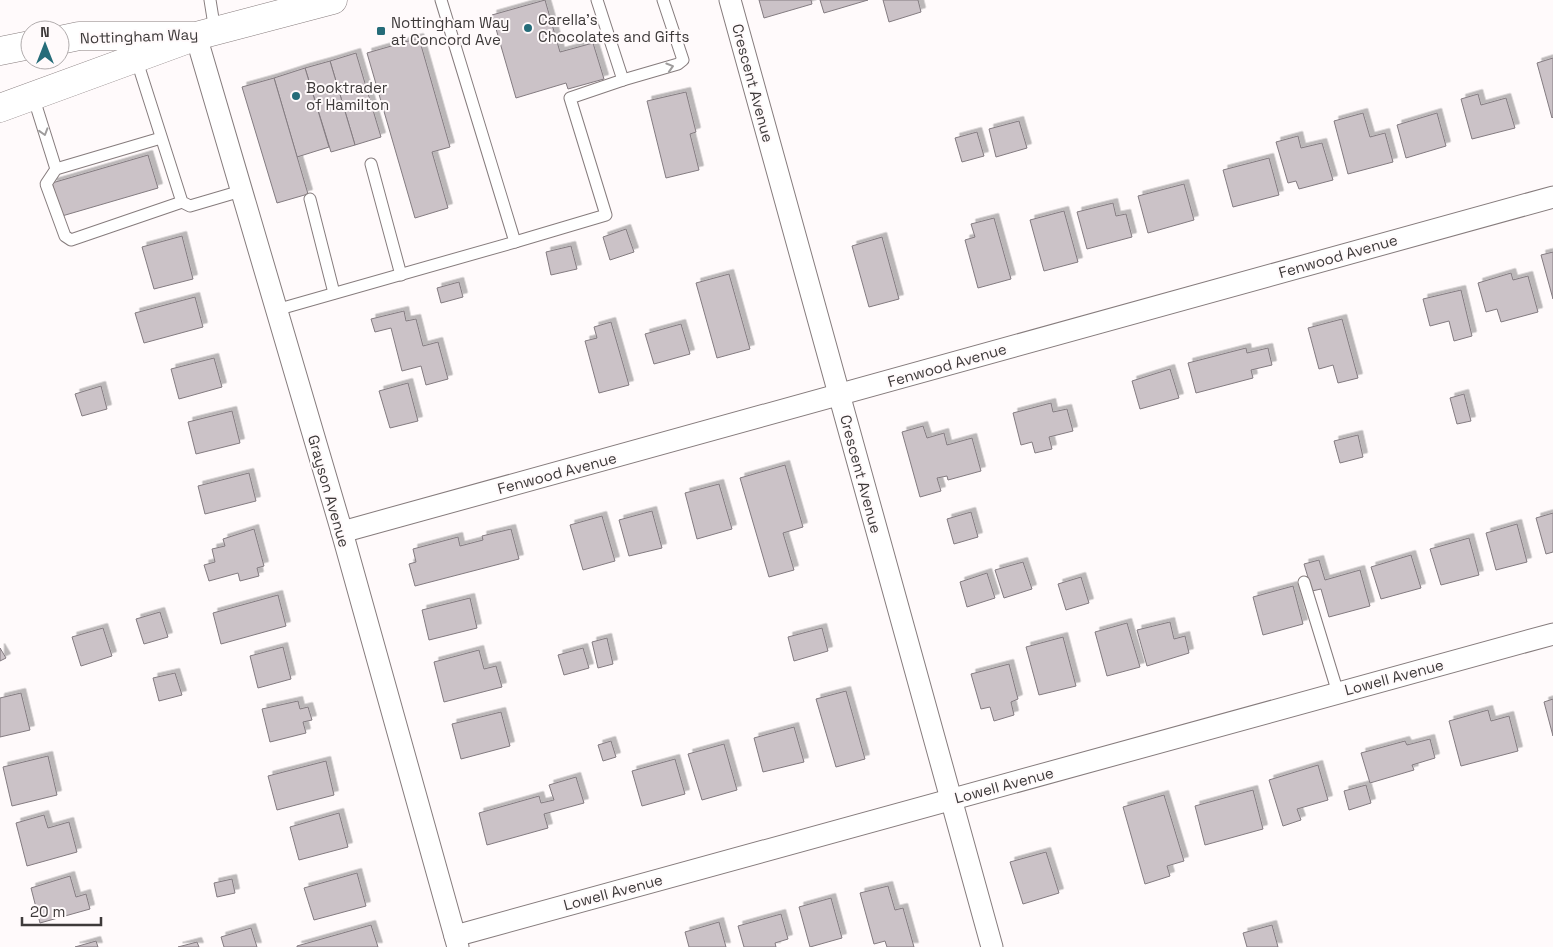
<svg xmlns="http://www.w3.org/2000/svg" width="1553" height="947" viewBox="0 0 1553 947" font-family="'Space Grotesk',sans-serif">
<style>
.building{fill:#cbc2c7;stroke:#837b80;filter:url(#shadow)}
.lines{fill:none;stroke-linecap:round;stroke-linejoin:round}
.lane-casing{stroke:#867c7d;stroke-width:13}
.street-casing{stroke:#867c7d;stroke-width:23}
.secondary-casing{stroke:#867c7d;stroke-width:29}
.primary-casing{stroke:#867c7d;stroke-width:29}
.lane{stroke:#fff;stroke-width:11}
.street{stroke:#fff;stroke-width:21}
.secondary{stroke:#fff;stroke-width:28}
.primary{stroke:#fff;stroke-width:28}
.oneway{stroke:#9e9c9c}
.poi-dot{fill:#256c79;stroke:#fffafb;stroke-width:2}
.labels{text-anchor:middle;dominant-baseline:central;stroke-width:4;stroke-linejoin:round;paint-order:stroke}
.poi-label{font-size:15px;fill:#3e3a3a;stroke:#fffafb;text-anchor:start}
.street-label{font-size:15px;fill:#3e3a3a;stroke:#fffafb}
</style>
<defs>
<filter id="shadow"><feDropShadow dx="4.5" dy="-4.5" stdDeviation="0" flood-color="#0004"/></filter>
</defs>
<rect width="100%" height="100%" fill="#fffafb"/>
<g class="building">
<path d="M545 0 560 52 593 43 604 79 568 89 566 83 516 98 492 15Z"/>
<path d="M759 0H811L812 4 764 18Z"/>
<path d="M820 0H868L824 13Z"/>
<path d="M883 0H918L921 12 889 22Z"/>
<path d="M419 38 450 147 432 152 448 208 415 218 367 53Z"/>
<path d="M356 53 381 137 355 145 330 61Z"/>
<path d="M1553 58V117L1552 118 1537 63Z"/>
<path d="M330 61 355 145 331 152 305 68Z"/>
<path d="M305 68 329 147 297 157 274 78Z"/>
<path d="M274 78 308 194 277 203 242 87Z"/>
<path d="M686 92 696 132 690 134 699 170 666 178 647 101Z"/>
<path d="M1478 94 1481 105 1506 98 1515 128 1472 139 1461 99Z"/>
<path d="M1363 113 1370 137 1385 133 1393 162 1348 174 1334 121Z"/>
<path d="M1437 113 1446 146 1406 158 1397 125Z"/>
<path d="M1019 121 1027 148 996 157 989 129Z"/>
<path d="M977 132 984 156 962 162 955 138Z"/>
<path d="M1298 136 1301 148 1322 143 1333 180 1299 189 1296 181 1288 183 1276 142Z"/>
<path d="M148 155 158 188 62 216 52 183Z"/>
<path d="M1269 158 1279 195 1233 207 1223 170Z"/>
<path d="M1184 184 1194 220 1148 233 1138 196Z"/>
<path d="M1113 203 1116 216 1126 214 1132 237 1087 249 1077 212Z"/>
<path d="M1064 211 1078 262 1044 271 1030 220Z"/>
<path d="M994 218 1011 279 978 288 965 240 975 237 971 224Z"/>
<path d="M626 229 634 252 610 260 603 237Z"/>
<path d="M182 236 193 279 154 289 142 247Z"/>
<path d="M882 237 899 299 869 307 852 246Z"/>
<path d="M571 246 577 269 551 275 546 252Z"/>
<path d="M1553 252V299L1541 255Z"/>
<path d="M1511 273 1513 280 1528 276 1538 312 1501 322 1497 309 1486 312 1478 283Z"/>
<path d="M729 274 750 349 717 358 696 283Z"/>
<path d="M459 282 463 297 441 303 437 288Z"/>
<path d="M1461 290 1472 336 1454 341 1449 321 1430 326 1423 299Z"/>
<path d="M195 297 203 327 144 343 135 313Z"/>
<path d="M404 311 406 321 416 319 423 346 438 342 448 379 426 385 421 366 402 371 391 328 375 332 371 319Z"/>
<path d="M1342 319 1358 378 1338 383 1333 365 1319 369 1308 328Z"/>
<path d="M611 322 629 385 599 393 585 341 597 338 594 327Z"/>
<path d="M681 324 690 354 654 364 645 334Z"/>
<path d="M1246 348 1247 353 1268 348 1272 365 1251 370 1253 378 1196 393 1188 363Z"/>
<path d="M214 358 222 387 179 399 171 369Z"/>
<path d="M1170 369 1179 398 1140 409 1132 381Z"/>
<path d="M408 383 418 421 390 428 379 391Z"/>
<path d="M101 386 107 409 82 416 75 394Z"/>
<path d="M1464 394 1471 421 1457 424 1450 398Z"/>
<path d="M1051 403 1053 412 1067 409 1073 431 1049 437 1052 449 1035 453 1032 442 1021 445 1013 413Z"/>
<path d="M232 411 240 443 196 454 188 422Z"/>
<path d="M923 426 927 438 944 433 947 445 972 438 981 471 948 480 947 476 937 478 941 491 920 497 902 432Z"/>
<path d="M1358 435 1363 457 1340 463 1334 441Z"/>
<path d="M785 465 803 527 783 533 794 570 769 577 740 478Z"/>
<path d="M249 473 256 501 205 514 198 486Z"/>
<path d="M719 484 732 529 697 539 685 493Z"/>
<path d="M652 511 662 548 629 556 619 520Z"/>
<path d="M971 512 978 537 954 544 947 519Z"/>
<path d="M1553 513V552L1546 554 1536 518Z"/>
<path d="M602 516 615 561 583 570 570 525Z"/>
<path d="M1517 524 1527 562 1496 570 1486 533Z"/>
<path d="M254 529 264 566 257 568 259 576 240 581 238 573 209 581 204 565 215 562 212 549 225 546 223 539Z"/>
<path d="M511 529 519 559 415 586 409 564 416 562 413 549 458 537 460 546 483 540 482 536Z"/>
<path d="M1469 538 1479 575 1441 585 1430 549Z"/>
<path d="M1411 555 1421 588 1381 599 1371 567Z"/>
<path d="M1319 560 1325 580 1360 570 1370 606 1329 617 1321 589 1312 591 1304 564Z"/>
<path d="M1023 562 1032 589 1004 598 995 570Z"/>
<path d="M987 573 995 598 967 607 960 582Z"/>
<path d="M1081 577 1089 603 1066 610 1058 584Z"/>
<path d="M1293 586 1303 624 1263 635 1253 597Z"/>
<path d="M278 595 286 626 221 644 213 613Z"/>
<path d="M470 598 477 628 429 640 422 610Z"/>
<path d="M160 612 168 637 144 644 136 619Z"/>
<path d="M1170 622 1174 639 1185 636 1189 653 1147 666 1137 630Z"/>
<path d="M1127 623 1140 667 1107 676 1095 632Z"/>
<path d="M103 628 112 656 81 666 72 637Z"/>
<path d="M822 628 828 651 794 661 788 637Z"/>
<path d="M1063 637 1076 686 1039 695 1026 647Z"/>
<path d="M607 638 613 664 598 668 592 642Z"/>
<path d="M283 647 291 679 258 688 250 656Z"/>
<path d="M0 648 6 658 0 661Z"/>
<path d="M583 648 589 668 564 675 558 655Z"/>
<path d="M479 650 484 669 496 666 502 687 444 702 434 662Z"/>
<path d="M1009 664 1018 699 1011 702 1014 715 994 721 990 707 981 709 971 674Z"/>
<path d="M175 673 182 695 159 701 153 678Z"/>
<path d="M846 691 865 759 836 767 816 699Z"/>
<path d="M21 693 30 730 0 737V698Z"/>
<path d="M1553 699V736L1544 702Z"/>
<path d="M298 701 300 709 308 707 312 720 303 722 306 733 270 742 262 709Z"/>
<path d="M1488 710 1491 721 1509 716 1518 751 1461 766 1449 721Z"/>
<path d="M501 712 510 746 461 759 452 724Z"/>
<path d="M794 727 804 762 763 772 754 738Z"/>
<path d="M1430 739 1435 758 1412 765 1414 770 1370 783 1361 753 1405 741 1407 745Z"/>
<path d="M611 741 616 757 603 761 598 745Z"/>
<path d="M724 744 737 790 702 800 688 754Z"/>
<path d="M48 756 57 795 12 806 3 767Z"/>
<path d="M675 759 685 794 642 806 632 771Z"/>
<path d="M326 761 334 795 277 810 268 776Z"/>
<path d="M1318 765 1328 800 1297 809 1301 820 1283 826 1269 780Z"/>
<path d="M576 777 584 803 544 814 548 828 487 845 479 813 539 796 541 803 554 800 549 785Z"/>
<path d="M1366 785 1371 803 1349 810 1344 791Z"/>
<path d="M1253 790 1263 829 1205 845 1195 806Z"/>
<path d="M1164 795 1184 861 1167 866 1170 876 1145 884 1123 807Z"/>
<path d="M339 813 348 847 299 860 290 827Z"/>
<path d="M44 815 48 828 69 822 77 852 27 866 16 823Z"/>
<path d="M1046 852 1059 893 1023 904 1010 862Z"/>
<path d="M357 873 366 906 314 920 304 888Z"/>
<path d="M70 876 76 897 86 894 90 909 40 923 31 888Z"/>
<path d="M232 879 235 893 217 897 214 883Z"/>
<path d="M888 886 895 910 903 908 914 947H887L885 941 874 944 860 893Z"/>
<path d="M831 898 842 938 810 947 799 907Z"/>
<path d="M781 914 788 939 775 943 776 947H744L738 926Z"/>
<path d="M719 922 726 947H689L685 932Z"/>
<path d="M371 925 378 947H297V946Z"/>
<path d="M1272 925 1278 947H1247L1243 933Z"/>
<path d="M251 928 257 947H224L221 937Z"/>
<path d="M96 941 98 947H75Z"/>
<path d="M197 942 199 947H178Z"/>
</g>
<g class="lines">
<g class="lane-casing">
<g id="lane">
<path d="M210 0 215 31"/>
<path d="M136 58 182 202 190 206 241 191"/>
<path d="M623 80 678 64 683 60 663 0"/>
<path d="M33 96 56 169"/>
<path d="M161 138 56 169 46 184 65 236 71 240 182 202"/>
<path d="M371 164 401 275"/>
<path d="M310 199 334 293"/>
<path d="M515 242 606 215 570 98 623 80 597 0"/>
<path d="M276 310 515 242 441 0"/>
<path d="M1304 582 1338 693"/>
</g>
</g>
<g class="street-casing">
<g id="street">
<path d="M730 0 992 947"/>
<path d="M196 36 342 532 458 947"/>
<path d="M342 532 1553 197"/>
<path d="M455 936 1553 634"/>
</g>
</g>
<g class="secondary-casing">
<path id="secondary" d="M0 108 194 37"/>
</g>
<g class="primary-casing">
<g id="primary">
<path d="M60 40 79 36H196L333 0"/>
<path d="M0 51 30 45"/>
</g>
</g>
<use href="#lane" class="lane"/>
<use href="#street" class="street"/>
<use href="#secondary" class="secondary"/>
<use href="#primary" class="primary"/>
</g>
<defs><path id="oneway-chevron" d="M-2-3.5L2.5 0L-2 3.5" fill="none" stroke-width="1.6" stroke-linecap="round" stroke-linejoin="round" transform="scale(1.25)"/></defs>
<g class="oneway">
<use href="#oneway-chevron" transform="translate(670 67) rotate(-17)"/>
<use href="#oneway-chevron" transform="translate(44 132) rotate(73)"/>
</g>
<g class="poi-dot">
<circle cx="528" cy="28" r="5"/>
<rect x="376" y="26" width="10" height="10" rx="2.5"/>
<circle cx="296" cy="96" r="5"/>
</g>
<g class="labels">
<g class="poi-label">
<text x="538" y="19">Carella's<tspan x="538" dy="17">Chocolates and Gifts</tspan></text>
<text x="391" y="22">Nottingham Way<tspan x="391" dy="17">at Concord Ave</tspan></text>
<text x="306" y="87">Booktrader<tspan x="306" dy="17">of Hamilton</tspan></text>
</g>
<g class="street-label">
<text transform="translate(139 36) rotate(-2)">Nottingham Way</text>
<text transform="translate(753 83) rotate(75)">Crescent Avenue</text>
<text transform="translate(1338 256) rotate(-16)">Fenwood Avenue</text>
<text transform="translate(947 365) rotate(-16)">Fenwood Avenue</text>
<text transform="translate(557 473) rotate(-15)">Fenwood Avenue</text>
<text transform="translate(861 474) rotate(75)">Crescent Avenue</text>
<text transform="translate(329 491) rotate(74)">Grayson Avenue</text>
<text transform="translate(1394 677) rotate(-15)">Lowell Avenue</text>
<text transform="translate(1004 785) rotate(-15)">Lowell Avenue</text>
<text transform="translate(613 892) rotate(-15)">Lowell Avenue</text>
</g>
</g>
<g transform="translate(45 45)"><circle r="24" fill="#fffafb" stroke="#b2adae"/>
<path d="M0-4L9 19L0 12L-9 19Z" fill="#256c79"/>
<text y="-8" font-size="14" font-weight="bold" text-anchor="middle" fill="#3e3a3a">N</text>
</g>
<path d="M22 917v8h79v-8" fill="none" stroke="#3e3a3a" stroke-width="2.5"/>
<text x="30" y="917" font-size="15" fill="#3e3a3a" stroke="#fffafb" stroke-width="4" paint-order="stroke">20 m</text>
</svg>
